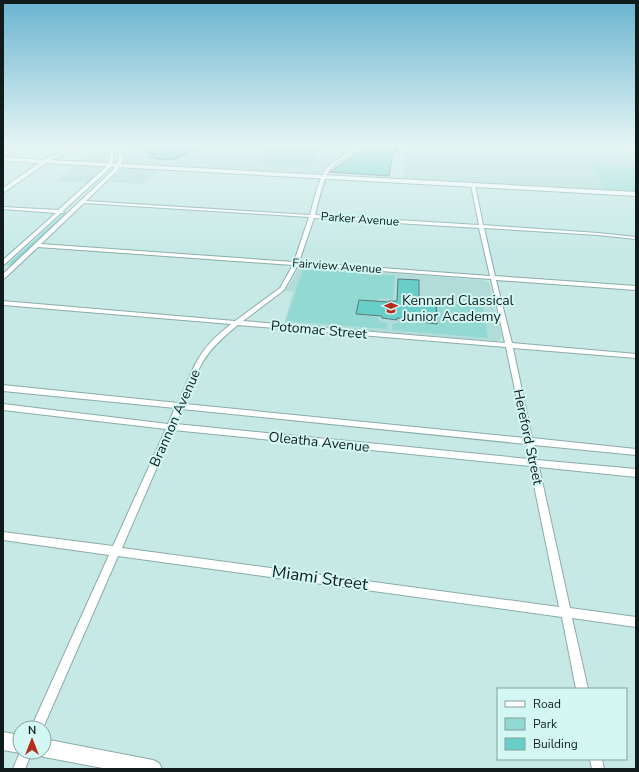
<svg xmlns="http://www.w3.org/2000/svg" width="639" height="772" viewBox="0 0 639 772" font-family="'Nunito Sans',sans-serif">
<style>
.built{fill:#b1dcd9}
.green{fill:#92d8d3}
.building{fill:#69cec8;stroke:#5a7a78}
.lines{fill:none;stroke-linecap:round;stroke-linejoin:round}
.street-casing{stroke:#8aaca9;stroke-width:2}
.secondary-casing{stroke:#8aaca9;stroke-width:2}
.street{fill:#fff;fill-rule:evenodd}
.secondary{fill:#fff;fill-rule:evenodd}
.labels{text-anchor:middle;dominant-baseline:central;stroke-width:4;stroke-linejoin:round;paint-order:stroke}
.far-street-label{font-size:12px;fill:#0f1c1b;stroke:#d3f7f3}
.poi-label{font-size:14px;fill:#0f1c1b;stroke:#d3f7f3;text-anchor:start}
.street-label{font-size:14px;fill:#0f1c1b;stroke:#d3f7f3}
.near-street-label{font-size:17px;fill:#0f1c1b;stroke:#d3f7f3}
</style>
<rect width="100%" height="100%" fill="#c6e9e6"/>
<g class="built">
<path d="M125 146H352L345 154 326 167 320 174 127 164 125 163 126 155Z"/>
<path d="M406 146H623L636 163V192L403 179Z"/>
<path d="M108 149V158L106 162 77 161Z"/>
<path d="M75 165 103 167H104L88 183 55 181Z"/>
<path d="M122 168H127L158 170 145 184 110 182Z"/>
<path d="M299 267 484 280 489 282 502 336 500 340 496 341 284 324 293 292 285 291 292 281Z"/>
</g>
<g class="green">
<path d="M271 146H319L312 167 261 165Z"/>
<path d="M589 162 636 166V191L605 189Z"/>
<path d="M63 214 65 215 12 265 6 266Z"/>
<path d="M303 269 395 276 393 299 378 298V301L358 300 357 314 377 317 380 322 387 323V329L286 321Z"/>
<path d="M436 302 483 306 488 338 392 330V324L398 323 403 319 422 320V322L437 324Z"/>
</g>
<g class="building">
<path d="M162 146H202L175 159 165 160 149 157 154 154 148 153Z"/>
<path d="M362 146H397V151L392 157 389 176 330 172 360 151Z"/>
<path d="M398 279 419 280V301L436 302 437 324 422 322V320L397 318V320L382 318V316L356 314 359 300 389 302V301H397Z"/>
</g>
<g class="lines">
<g class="street-casing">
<g id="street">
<path d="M15 146H19L3 156V153Z"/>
<path d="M109 146H113L114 160 110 168 63 211 64 213H61L5 264 3 265V260L56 213 3 209V207L58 210 107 166 110 160Z"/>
<path d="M118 146H122L123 159 117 171 86 201 310 215C314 201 319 174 330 165 338 158 348 155 355 146H359C352 156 340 159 332 167 324 174 318 204 315 215L479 225 471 185 473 184 475 185 483 225 598 233 636 237V239L598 235 484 228 495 276 636 286V290L496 280 512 343 636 354V358L513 348 532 438 636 449V455L534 445 537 460 636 469V477L539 467 570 608 636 617V627L572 618 588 689H576L562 617 118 556 43 728H31L109 555 3 540V532L113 546 166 429 3 410V404L168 424 175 408 3 391V385L178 403C184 390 189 376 196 363 204 347 217 335 231 324L3 305V301L235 321 280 288 293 265 38 247 5 278 3 279V274L113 170 119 159ZM84 203 309 217 294 262 41 244ZM314 218 479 228 490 276 299 262ZM298 265 491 279 505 343 243 321 284 290ZM238 325 506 347 525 438 185 404C190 390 195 376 202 363 211 348 224 336 238 325ZM182 409 526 444 529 459 176 424ZM173 430 530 466 559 607 122 548Z"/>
<path d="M20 752H32L25 769H13Z"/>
<path d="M590 759H602L604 769H592Z"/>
</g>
</g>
<g class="secondary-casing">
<g id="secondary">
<path d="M76 146H83L50 160 636 192V196L46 163 3 193V188L39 163 3 161V157L43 160Z"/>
<path d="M3 732 20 735V752H21L20 753 3 750Z"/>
<path d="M44 739 153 760 159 763 162 769H108L44 757 38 754 37 752H44Z"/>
</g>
</g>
<use href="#street" class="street"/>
<use href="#secondary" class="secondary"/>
</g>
<linearGradient id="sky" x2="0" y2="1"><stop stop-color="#6ab4d0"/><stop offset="0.57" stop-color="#e5f5f4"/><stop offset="1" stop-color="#e5f5f4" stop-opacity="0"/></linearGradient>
<rect width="639" height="254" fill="url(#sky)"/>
<defs>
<g id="school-bare" transform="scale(1.08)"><path d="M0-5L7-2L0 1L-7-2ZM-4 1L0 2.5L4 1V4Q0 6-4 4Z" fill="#b92c1d" stroke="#d3f7f3" stroke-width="2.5" paint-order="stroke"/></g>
</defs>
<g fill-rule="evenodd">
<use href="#school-bare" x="391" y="308"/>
</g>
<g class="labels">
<g class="far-street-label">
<text transform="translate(360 219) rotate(4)">Parker Avenue</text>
<text transform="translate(337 266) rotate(4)">Fairview Avenue</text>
</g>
<g class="poi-label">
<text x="402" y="300">Kennard Classical<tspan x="402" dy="16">Junior Academy</tspan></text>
</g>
<g class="street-label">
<text transform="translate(319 330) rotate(5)">Potomac Street</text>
<text transform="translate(175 418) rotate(-66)">Brannon Avenue</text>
<text transform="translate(528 437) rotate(78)">Hereford Street</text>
<text transform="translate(319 442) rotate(6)">Oleatha Avenue</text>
</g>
<g class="near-street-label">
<text transform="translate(320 578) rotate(8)">Miami Street</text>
</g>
</g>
<rect width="639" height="772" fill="none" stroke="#0f1c1b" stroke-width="8"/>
<rect x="497" y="688" width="130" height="72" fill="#d3f7f3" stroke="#859f9d"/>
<rect x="505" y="701" width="20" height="6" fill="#ffffff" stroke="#859f9d"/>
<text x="533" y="708" font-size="12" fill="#0f1c1b">Road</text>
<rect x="505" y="718" width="20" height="12" fill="#92d8d3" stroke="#859f9d"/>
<text x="533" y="728" font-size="12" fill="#0f1c1b">Park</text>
<rect x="505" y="738" width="20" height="12" fill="#69cec8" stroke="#859f9d"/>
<text x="533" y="748" font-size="12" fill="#0f1c1b">Building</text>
<g transform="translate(32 740)"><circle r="19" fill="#d3f7f3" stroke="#859f9d"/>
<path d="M0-3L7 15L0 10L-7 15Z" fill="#b92c1d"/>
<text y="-6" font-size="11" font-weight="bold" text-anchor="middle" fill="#0f1c1b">N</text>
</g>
</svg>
